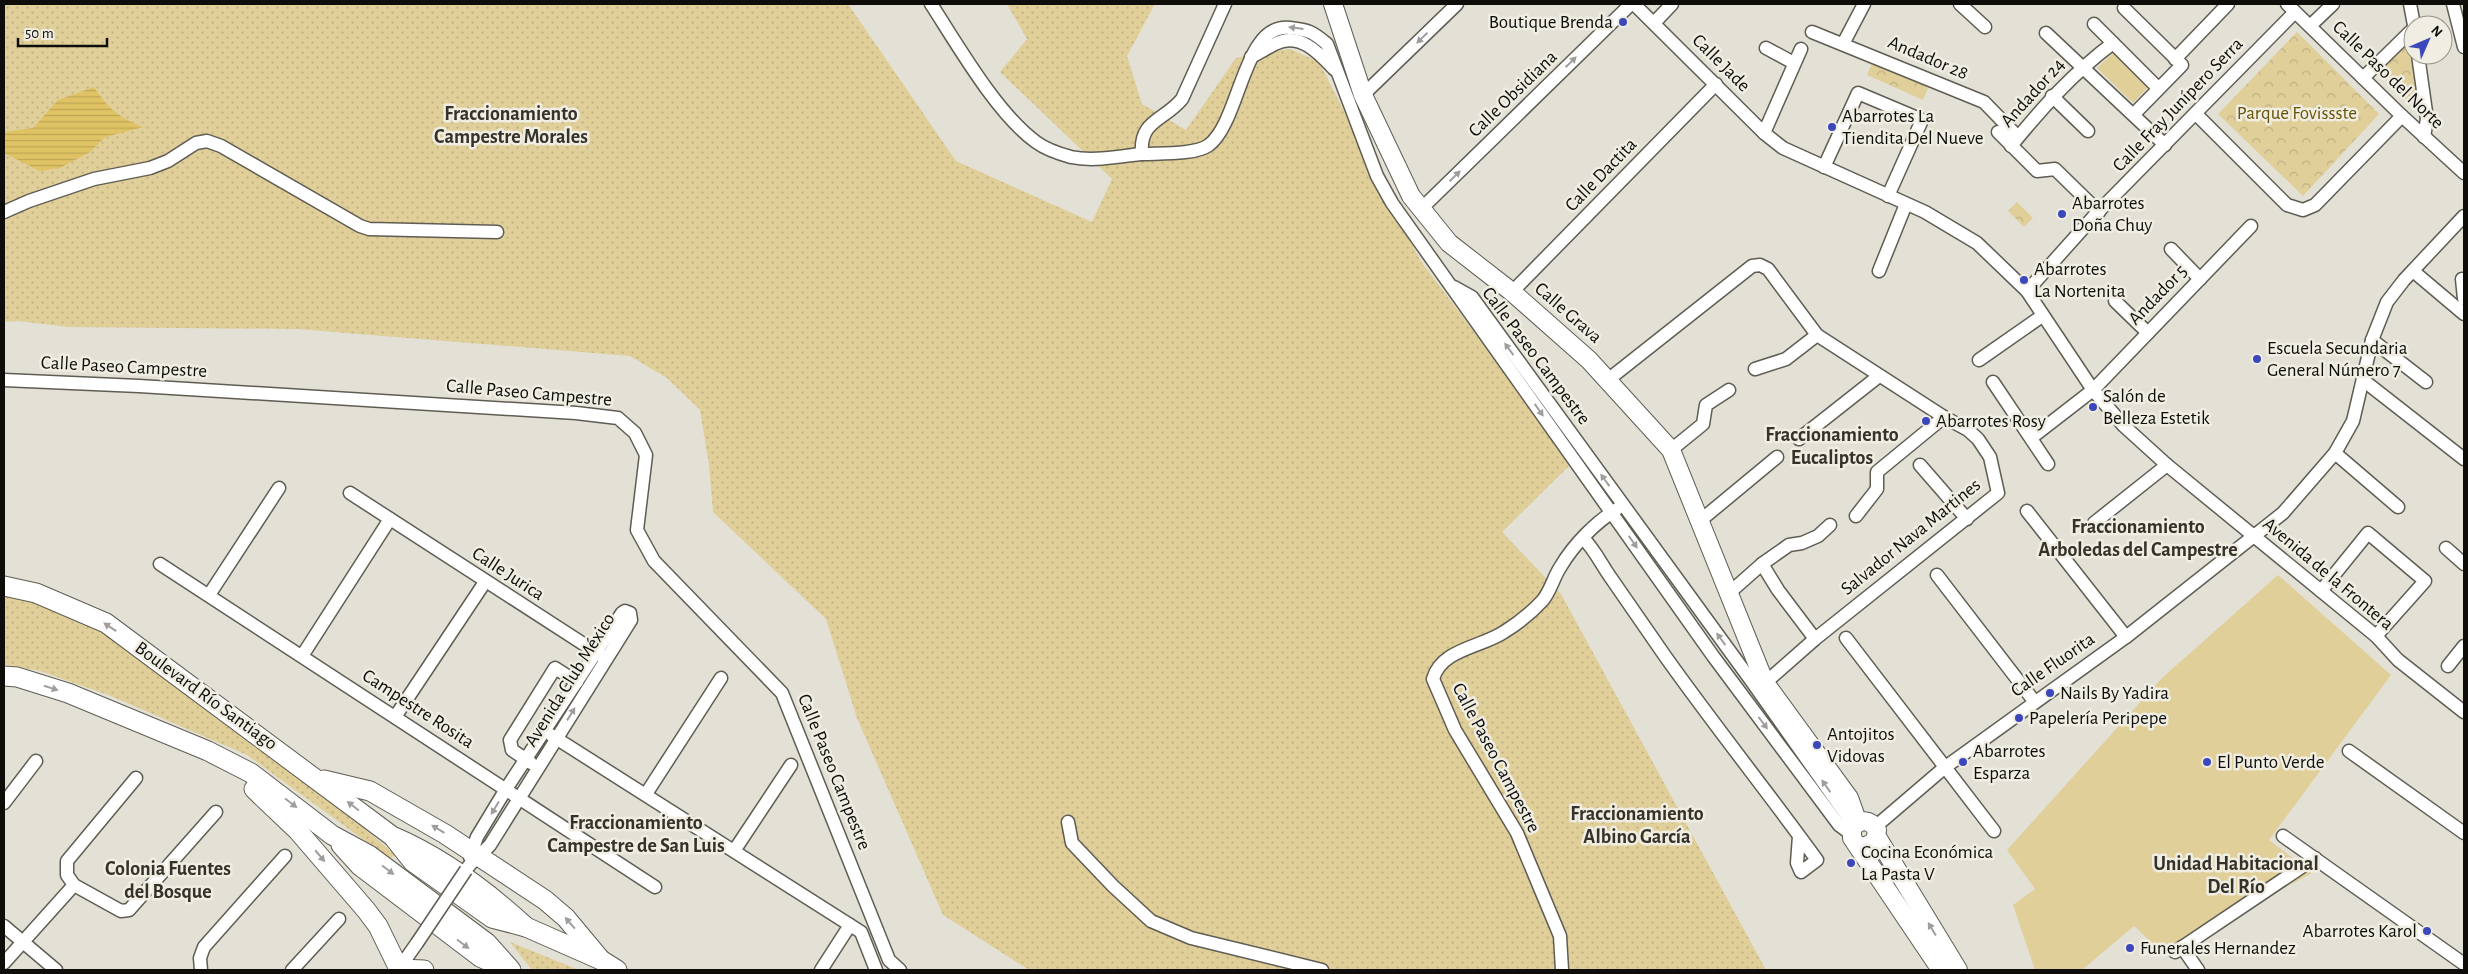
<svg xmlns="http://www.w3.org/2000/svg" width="2468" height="974" viewBox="0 0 2468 974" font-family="'Alegreya Sans',sans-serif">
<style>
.grass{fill:url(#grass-dots)}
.park{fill:url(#park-crowns)}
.pitch{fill:#e1cf9a}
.water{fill:url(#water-rules)}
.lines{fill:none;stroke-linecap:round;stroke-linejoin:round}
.street-casing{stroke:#5f5d53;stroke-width:15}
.secondary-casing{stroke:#5f5d53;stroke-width:20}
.primary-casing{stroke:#5f5d53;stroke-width:21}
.street{stroke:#fff;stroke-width:12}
.secondary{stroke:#fff;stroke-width:18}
.primary{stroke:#fff;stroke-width:19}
.street-bridge-casing{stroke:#5f5d53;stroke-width:15;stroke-linecap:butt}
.street-bridge{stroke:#fff;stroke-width:12}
.oneway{fill:#9f9e9d}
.poi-dot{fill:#3b47bb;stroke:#f0ede2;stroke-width:2}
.labels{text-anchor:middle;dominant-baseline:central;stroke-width:5;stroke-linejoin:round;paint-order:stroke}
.poi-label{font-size:19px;fill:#0e0d0a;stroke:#f0ede2;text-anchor:start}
.street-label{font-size:19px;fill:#0e0d0a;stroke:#f0ede2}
.park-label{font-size:19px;fill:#665305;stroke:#f0ede2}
.neighbourhood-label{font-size:20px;font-weight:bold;fill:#35322a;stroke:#f0ede2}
</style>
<defs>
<pattern id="grass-dots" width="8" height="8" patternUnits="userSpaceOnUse" patternTransform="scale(1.25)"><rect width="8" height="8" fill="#e1cf9a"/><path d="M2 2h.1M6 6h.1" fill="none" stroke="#c0b183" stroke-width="1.8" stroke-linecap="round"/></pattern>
<pattern id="park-crowns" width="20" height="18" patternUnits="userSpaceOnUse" patternTransform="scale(1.25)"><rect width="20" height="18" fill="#e1cf9a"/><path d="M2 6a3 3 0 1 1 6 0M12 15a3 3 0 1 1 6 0" fill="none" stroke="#c0b183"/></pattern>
<pattern id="water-rules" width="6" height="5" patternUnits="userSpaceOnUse" patternTransform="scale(1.25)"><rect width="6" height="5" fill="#e0c364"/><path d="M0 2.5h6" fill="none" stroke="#bfa655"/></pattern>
</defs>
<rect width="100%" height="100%" fill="#e3e0d5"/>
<g class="grass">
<path d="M4 4H848L956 161 1092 222 1112 179 1000 72 1027 39 1007 4H1155L1127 56 1142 104 1186 130 1236 58 1290 49 1319 62 1420 260 1572 463 1502 532 1561 594 1766 970H1029L943 915 857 718 826 619 713 512 709 465 700 410 667 378 630 356 297 329 69 327 18 321 4 322Z"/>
<path d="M4 593 47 606 101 630 338 805 395 855 390 859 247 755 111 696 40 671 4 664Z"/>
<path d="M510 942 579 970H532Z"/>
</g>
<g class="park">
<path d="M2297 32 2379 114 2303 196 2218 114Z"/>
<path d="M2412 35 2413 55 2422 116 2377 69Z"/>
<path d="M1875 56 1931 81 1923 100 1867 75Z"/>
<path d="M2017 202 2033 218 2024 227 2008 211Z"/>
</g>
<g class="pitch">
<path d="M2114 52 2149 86 2133 103 2097 68Z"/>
<path d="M2278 575 2391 675 2269 840 2312 873 2163 953 2134 926 2082 970H2035L2013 905 2035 889 2007 850 2162 678Z"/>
</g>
<path class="water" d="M94 87C109 109 118 117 143 127L105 137 90 152 60 168 40 171 4 153V132L33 128 58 100Z"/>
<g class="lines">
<g class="street-casing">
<g id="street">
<path d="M931 4C957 44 997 114 1036 142 1044 148 1060 154 1071 157 1094 162 1119 156 1142 154 1160 153 1195 155 1209 145 1241 120 1243 22 1290 28 1309 30 1313 32 1327 44L1377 176 1392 203 1713 656 1839 825 1851 834"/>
<path d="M1634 4 1764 133 1783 148 1925 212 1977 243 2027 291 2093 390 2124 426 2167 465 2376 636 2398 660 2464 712"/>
<path d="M1960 4 1985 27"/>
<path d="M2287 4 2402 116 2464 173"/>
<path d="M2410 4 2414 25"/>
<path d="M2453 4 2464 47"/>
<path d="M2124 8 2182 65 2134 114"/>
<path d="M1654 23 1672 4"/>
<path d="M2094 24 2158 88"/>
<path d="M2310 26 2333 4"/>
<path d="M1812 32 1984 102 2018 137"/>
<path d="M2046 33 2165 145"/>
<path d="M1843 44 1864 4"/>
<path d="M1766 48 1794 63"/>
<path d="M2418 55 2427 119 2424 137"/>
<path d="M1251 57C1259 53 1267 48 1275 44 1299 31 1319 53 1334 69"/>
<path d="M2175 59 2228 4"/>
<path d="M2363 78 2413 29"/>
<path d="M1363 95 1457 4"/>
<path d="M2052 96 2088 131"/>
<path d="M2196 114 2287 205 2303 210 2315 205 2402 116"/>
<path d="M1998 132 2037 171 2055 169 2099 212"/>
<path d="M1764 133 1801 49"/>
<path d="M2011 146C2043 107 2072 74 2113 43"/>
<path d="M1142 154C1139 120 1164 121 1182 99L1225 4"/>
<path d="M1824 167 1858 93 1922 120 1888 196"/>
<path d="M1420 210 1631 4"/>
<path d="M4 212 29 201 94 179 150 168 168 161 196 143 207 141 221 146 360 226 369 229 497 232"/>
<path d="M2171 249 2200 279"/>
<path d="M1879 271 1906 204"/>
<path d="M2413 271 2464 314"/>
<path d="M2462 279 2464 299"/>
<path d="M1454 287 1472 297 1750 679 1854 826"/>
<path d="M2027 291 2096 214 2295 12"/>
<path d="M1512 292 1716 84"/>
<path d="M2115 301 2148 333"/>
<path d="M2372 340 2426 382"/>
<path d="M1979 360 2042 316"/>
<path d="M1755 369 1786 359 1817 335"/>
<path d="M1609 379 1752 266 1760 265 1768 269 1817 335 1944 417 1968 430 1978 439 1990 457 1998 493 1815 639 1765 683"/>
<path d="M4 380 139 386 576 413 618 418 635 433 646 455 637 530 654 561 782 693 889 960 900 970"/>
<path d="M2363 380 2464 459"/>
<path d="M1993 382 2048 464"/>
<path d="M2031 438 2093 390 2251 226"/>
<path d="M1799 439 1879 376"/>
<path d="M1671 450 1703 424 1706 405 1729 390"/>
<path d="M2335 453 2398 507"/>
<path d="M1920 465 1967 519"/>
<path d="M350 493 602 656"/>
<path d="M2027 511 2126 637"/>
<path d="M1856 516 1877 489V472L1944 417"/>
<path d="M1701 520 1777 457"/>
<path d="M2094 523 2167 465"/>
<path d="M1583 538C1595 550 1601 564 1611 578 1629 604 1647 630 1665 656 1714 725 1767 791 1817 860L1801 872 1797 863 1799 836"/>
<path d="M2446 548 2464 564"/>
<path d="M160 564 655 887"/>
<path d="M1762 564 1778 590 1815 639"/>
<path d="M1937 575 2034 701"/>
<path d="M2321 591 2368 533 2425 581 2376 636"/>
<path d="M1728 594 1762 564 1789 545 1802 543 1818 536 1830 525"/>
<path d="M209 595 279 488"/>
<path d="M1846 638 1994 831"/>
<path d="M302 656 390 519"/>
<path d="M2448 666 2464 646"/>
<path d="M395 717 485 582"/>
<path d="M551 735 861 932 876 970"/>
<path d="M2349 751 2464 833"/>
<path d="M531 763 512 750 510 740 555 668 577 682"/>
<path d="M136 778 67 861V875L74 885 121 911 129 910 216 812"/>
<path d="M646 794 721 678"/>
<path d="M4 803 36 761"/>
<path d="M1068 822 1072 843 1113 886 1151 921 1191 938 1322 970"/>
<path d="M1875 827 1944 768 2126 637 2283 513 2335 453 2353 421 2372 340 2387 302 2404 280 2464 216"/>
<path d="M2283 836 2464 964"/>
<path d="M734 851 791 765"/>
<path d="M466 870C472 860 482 854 490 845L631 620 630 613 625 611 622 613 506 789 477 837 470 857"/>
<path d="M4 926 56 970"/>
<path d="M2182 947 2198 970"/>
<path d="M2175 952 2315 858"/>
<path d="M4 963 74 885"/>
<path d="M201 970 200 958 204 947 285 856"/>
<path d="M292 970 339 919"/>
<path d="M398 970 417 943"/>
<path d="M821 970 850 925"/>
<path d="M1562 970 1560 936 1517 833 1455 730 1433 679C1441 649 1482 647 1504 632 1517 624 1533 611 1543 600 1551 590 1554 576 1561 566 1574 544 1596 522 1617 509"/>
</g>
</g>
<g class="secondary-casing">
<g id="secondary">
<path d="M1333 4 1363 95 1411 196 1449 243 1512 292 1589 360 1671 450 1765 683 1849 798 1858 823"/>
<path d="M1877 837 1958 970"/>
<path d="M1857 845 1865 847 1875 841 1877 830C1870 819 1859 818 1852 829V838L1941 970"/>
</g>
</g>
<g class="primary-casing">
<g id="primary">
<path d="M4 586 36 593 106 623 392 836C441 857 487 891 526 927"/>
<path d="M4 676 17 677 68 693 208 751 251 773 332 835 369 855 487 943 511 970"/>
<path d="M324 780 370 791 445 834 545 900 566 918 601 960"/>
<path d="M254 789 298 831 366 910 378 926 399 969 424 970"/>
<path d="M394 838 413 862 492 918 526 927 601 960 617 970"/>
<path d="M341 845 360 866 480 957 506 969"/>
</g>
</g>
<use href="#street" class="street"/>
<use href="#secondary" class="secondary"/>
<use href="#primary" class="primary"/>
<g class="street-bridge-casing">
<path id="street-bridge" d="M417 943 466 870"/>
</g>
<use href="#street-bridge" class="street-bridge"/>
</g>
<defs><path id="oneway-solid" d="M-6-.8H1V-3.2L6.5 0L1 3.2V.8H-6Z" transform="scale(1.25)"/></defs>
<g class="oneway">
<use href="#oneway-solid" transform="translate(1296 28) rotate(-173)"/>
<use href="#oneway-solid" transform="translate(1422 38) rotate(136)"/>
<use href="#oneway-solid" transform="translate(1571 62) rotate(-44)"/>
<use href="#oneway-solid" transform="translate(1455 176) rotate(-44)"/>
<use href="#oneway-solid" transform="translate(1509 349) rotate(-126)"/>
<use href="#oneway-solid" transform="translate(1539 410) rotate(55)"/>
<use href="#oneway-solid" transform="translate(1605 480) rotate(-126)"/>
<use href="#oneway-solid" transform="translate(1633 542) rotate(55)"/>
<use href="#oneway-solid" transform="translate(110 627) rotate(-147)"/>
<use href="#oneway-solid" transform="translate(1721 639) rotate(-126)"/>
<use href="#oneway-solid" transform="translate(51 688) rotate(18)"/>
<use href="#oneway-solid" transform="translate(571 714) rotate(-58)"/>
<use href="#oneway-solid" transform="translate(1763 723) rotate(53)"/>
<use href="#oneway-solid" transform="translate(1826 786) rotate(-125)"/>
<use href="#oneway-solid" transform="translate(291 803) rotate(37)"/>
<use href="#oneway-solid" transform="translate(353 806) rotate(-143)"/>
<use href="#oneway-solid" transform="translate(495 808) rotate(121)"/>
<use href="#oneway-solid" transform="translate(438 829) rotate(-149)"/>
<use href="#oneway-solid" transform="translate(320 856) rotate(50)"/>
<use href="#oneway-solid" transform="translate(388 870) rotate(37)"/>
<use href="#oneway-solid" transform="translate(570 923) rotate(-131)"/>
<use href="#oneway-solid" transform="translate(1932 929) rotate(-121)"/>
<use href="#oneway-solid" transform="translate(463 944) rotate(37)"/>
</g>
<g class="poi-dot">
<circle cx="1623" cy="22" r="5"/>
<circle cx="1832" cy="127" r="5"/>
<circle cx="2062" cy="214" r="5"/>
<circle cx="2024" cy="280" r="5"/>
<circle cx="2257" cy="359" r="5"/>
<circle cx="2093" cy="407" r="5"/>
<circle cx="1926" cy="421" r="5"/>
<circle cx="2050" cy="693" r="5"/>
<circle cx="2019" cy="718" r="5"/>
<circle cx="1817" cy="745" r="5"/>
<circle cx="1963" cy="762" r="5"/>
<circle cx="2207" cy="762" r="5"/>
<circle cx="1851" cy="863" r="5"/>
<circle cx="2427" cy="931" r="5"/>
<circle cx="2130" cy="948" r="5"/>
</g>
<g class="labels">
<g class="poi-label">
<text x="1613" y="22" text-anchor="end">Boutique Brenda</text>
<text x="1842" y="116">Abarrotes La<tspan x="1842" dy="22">Tiendita Del Nueve</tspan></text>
<text x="2072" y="203">Abarrotes<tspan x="2072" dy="22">Doña Chuy</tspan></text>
<text x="2034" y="269">Abarrotes<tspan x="2034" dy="22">La Nortenita</tspan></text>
<text x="2267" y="348">Escuela Secundaria<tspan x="2267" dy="22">General Número 7</tspan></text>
<text x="2103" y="396">Salón de<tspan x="2103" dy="22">Belleza Estetik</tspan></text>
<text x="1936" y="421">Abarrotes Rosy</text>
<text x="2060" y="693">Nails By Yadira</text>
<text x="2029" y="718">Papelería Peripepe</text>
<text x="1827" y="734">Antojitos<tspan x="1827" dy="22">Vidovas</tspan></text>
<text x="1973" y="751">Abarrotes<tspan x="1973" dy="22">Esparza</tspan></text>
<text x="2217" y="762">El Punto Verde</text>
<text x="1861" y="852">Cocina Económica<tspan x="1861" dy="22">La Pasta V</tspan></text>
<text x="2417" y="931" text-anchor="end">Abarrotes Karol</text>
<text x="2140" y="948">Funerales Hernandez</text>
</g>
<g class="street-label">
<text transform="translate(1928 58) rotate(23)">Andador 28</text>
<text transform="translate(1721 63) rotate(45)">Calle Jade</text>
<text transform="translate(2388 75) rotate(44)">Calle Paso del Norte</text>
<text transform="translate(2033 93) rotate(-48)">Andador 24</text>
<text transform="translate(1513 94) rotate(-44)">Calle Obsidiana</text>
<text transform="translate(2178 105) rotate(-46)">Calle Fray Junípero Serra</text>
<text transform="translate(1601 175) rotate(-46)">Calle Dactita</text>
<text transform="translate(2158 295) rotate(-46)">Andador 5</text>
<text transform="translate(1568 313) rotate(41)">Calle Grava</text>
<text transform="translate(1536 356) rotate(53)">Calle Paseo Campestre</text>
<text transform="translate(124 367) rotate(3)">Calle Paseo Campestre</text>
<text transform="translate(529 393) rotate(5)">Calle Paseo Campestre</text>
<text transform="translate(1911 537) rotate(-39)">Salvador Nava Martines</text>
<text transform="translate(508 574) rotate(33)">Calle Jurica</text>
<text transform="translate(2328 574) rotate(40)">Avenida de la Frontera</text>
<text transform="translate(2053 665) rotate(-35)">Calle Fluorita</text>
<text transform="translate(570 680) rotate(-58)">Avenida Club México</text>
<text transform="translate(206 696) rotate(36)">Boulevard Río Santiago</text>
<text transform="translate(418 709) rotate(33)">Campestre Rosita</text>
<text transform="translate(1496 758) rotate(62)">Calle Paseo Campestre</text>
<text transform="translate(834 772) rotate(68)">Calle Paseo Campestre</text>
</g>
<g class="park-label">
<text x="2297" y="113">Parque Fovissste</text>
</g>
<g class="neighbourhood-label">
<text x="511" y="114">Fraccionamiento<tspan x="511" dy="23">Campestre Morales</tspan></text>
<text x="1832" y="435">Fraccionamiento<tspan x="1832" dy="23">Eucaliptos</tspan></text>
<text x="2138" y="527">Fraccionamiento<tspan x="2138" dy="23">Arboledas del Campestre</tspan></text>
<text x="1637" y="814">Fraccionamiento<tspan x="1637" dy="23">Albino García</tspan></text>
<text x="636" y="823">Fraccionamiento<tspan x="636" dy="23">Campestre de San Luis</tspan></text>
<text x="2236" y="864">Unidad Habitacional<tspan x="2236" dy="23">Del Río</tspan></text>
<text x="168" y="869">Colonia Fuentes<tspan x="168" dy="23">del Bosque</tspan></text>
</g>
</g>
<rect width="2468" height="974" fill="none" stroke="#0e0d0a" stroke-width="10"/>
<g transform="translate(2428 40) rotate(45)"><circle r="24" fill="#f0ede2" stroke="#96938c"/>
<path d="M0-4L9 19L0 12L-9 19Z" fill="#3b47bb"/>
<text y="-8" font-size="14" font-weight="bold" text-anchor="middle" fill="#0e0d0a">N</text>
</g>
<path d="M18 38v8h89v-8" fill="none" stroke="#0e0d0a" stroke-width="2.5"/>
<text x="25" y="38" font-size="15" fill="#0e0d0a" stroke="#f0ede2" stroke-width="4" paint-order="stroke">50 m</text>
</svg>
